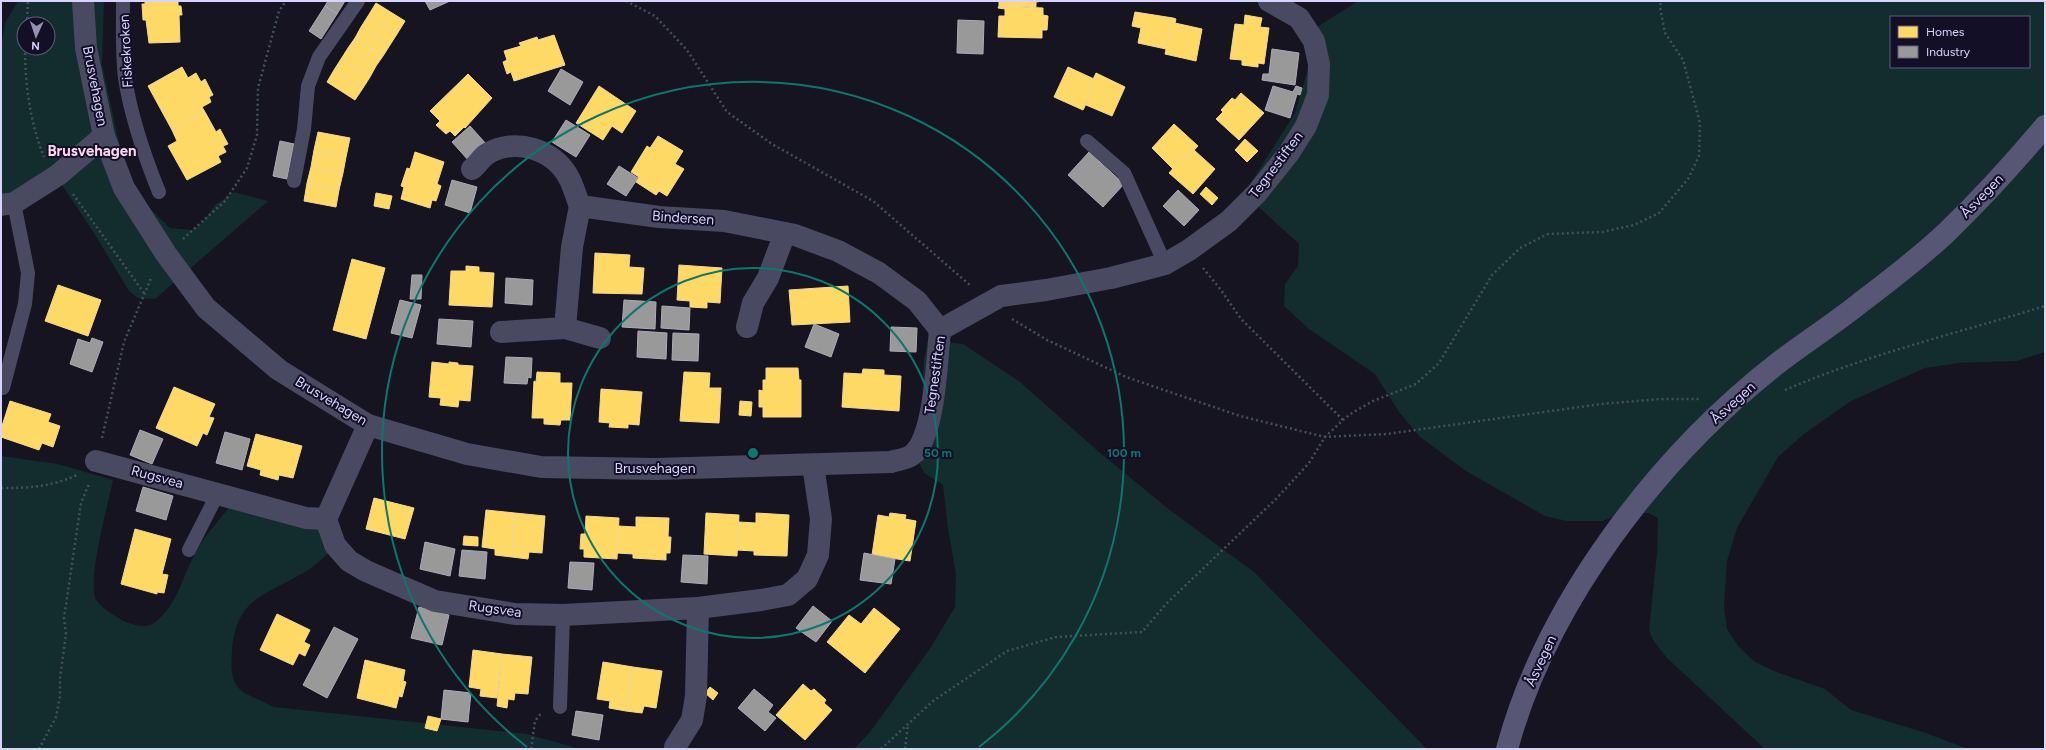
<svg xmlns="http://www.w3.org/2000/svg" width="2046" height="750" viewBox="0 0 2046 750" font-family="Figtree,sans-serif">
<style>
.green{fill:#132c2d;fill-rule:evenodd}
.homes{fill:#ffd966;stroke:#f4d894}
.industry{fill:#999;stroke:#acabb8}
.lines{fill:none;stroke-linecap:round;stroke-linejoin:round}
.path{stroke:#44505f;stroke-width:2.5;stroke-dasharray:2 3;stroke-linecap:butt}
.service{stroke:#4a4962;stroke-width:14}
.minor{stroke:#4a4962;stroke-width:22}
.secondary{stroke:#575674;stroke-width:22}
.ring{fill:none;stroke:#0f766e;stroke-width:2}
.labels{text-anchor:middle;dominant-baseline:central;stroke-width:4;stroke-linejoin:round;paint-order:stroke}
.street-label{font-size:14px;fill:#d9d4ff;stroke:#130f26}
.neighbourhood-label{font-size:15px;font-weight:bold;fill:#ffd6f0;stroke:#130f26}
.centre{fill:#0f766e;stroke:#130f26;stroke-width:2}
.ring-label{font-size:12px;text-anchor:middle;font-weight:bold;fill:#0f766e;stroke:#130f26;stroke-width:4;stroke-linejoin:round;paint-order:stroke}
</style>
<rect width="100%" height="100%" fill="#161421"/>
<g class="green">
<path d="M18 1H104L102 64 119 143 138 197 170 228 192 230 202 223 215 205 234 192 268 201 155 299 138 298 129 291 94 233 56 176 1 205V48L5 23ZM24 24H48V48H24Z"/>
<path d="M1358 1H2045V352L2017 361 1959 363 1925 368 1851 401 1804 434 1778 457 1737 528 1727 561 1724 607 1727 629 1739 647 1755 662 1774 671 1825 689 1851 710 1926 733 1968 749H1765L1667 658 1653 640 1649 630 1657 553 1658 518 1648 513H1625L1602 521H1567L1545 516 1466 471 1420 437 1399 412 1375 374 1309 329 1284 306 1285 284 1298 266 1299 244 1252 201 1243 195 1295 113 1308 69 1317 27ZM1891 17H2029V67H1891Z"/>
<path d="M928 340 963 344 1020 382 1099 452 1171 511 1254 572 1427 749H854L870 732 931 647 955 607 956 574 948 529 943 485 924 473 919 462 924 359Z"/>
<path d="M1 456 58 464 113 480C109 502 85 585 97 601 104 610 115 616 124 621 136 626 147 630 158 620 179 601 182 576 196 552 206 533 223 516 236 499L329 517 333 549C324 557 315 566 305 572 265 596 236 597 232 651 229 693 240 690 274 707L527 734 580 749H1Z"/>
</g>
<g class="homes">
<path d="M145 1H178V6H181L182 15H179L180 42 149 43 146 20H143L142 4H145Z"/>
<path d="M999 1H1042L1036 2V7L999 6Z"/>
<path d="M376 3 405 21 397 34 368 16Z"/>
<path d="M999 6 1043 8V15L1048 16 1047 30H1042V38L998 37 999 16H1005V9L998 8Z"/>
<path d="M1135 12 1173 18 1166 49 1138 43 1141 28 1132 26Z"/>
<path d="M1245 15 1262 18 1260 27 1269 28 1264 64 1258 63V67L1242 65V60L1230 59 1235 24 1244 25Z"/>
<path d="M368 16 397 34 390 45 361 27Z"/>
<path d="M1173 18 1176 19 1175 23 1202 29 1196 61 1165 54Z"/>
<path d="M361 27 390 45 383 56 355 38Z"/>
<path d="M554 35 565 65 514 81 511 72 507 74 503 62 507 60 504 51 521 46 519 43 537 37 538 40Z"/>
<path d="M355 38 383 56 376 66 348 48Z"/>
<path d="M348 48 376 66 370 77 341 59Z"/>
<path d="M341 59 370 77 363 88 334 70Z"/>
<path d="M182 67 188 78 196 73 201 82 205 79 213 95 209 97 211 102 202 107 205 112 172 130 148 86Z"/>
<path d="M1068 67 1094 79 1088 90 1092 92 1083 110 1054 97Z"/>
<path d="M334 70 363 88 355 100 327 82Z"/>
<path d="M1096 73 1125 87 1112 116 1086 105 1092 92 1088 90Z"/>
<path d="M468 74 492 98 465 128 464 127 455 136 450 131 446 134 436 125 440 121 430 111Z"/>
<path d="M599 86 636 111 622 133 612 126 603 140 576 123Z"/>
<path d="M1241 93 1264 113 1239 140 1216 119 1223 112 1221 110 1232 98 1235 100Z"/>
<path d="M205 112 216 132 220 129 228 144 223 146 226 152 218 156 221 162 187 180 168 146 177 141 172 130Z"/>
<path d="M1174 124 1198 146 1185 160 1183 157 1173 169 1152 148Z"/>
<path d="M318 132 350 138 346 157 314 150Z"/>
<path d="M658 136 683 151 675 164 684 169 667 196 659 191 656 195 636 182 639 177 631 172 647 146 650 148Z"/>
<path d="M1245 139 1258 151 1247 162 1235 150Z"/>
<path d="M314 150 346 157 343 173 311 167Z"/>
<path d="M1194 150 1215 169 1193 194 1169 173 1183 157 1185 160Z"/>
<path d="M415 152 444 162 437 184 441 186 436 201 432 200 430 208 401 199 404 187 401 186 407 168 410 169Z"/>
<path d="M311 167 343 173 339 190 307 183Z"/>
<path d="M307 183 339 190 336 207 304 201Z"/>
<path d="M1206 187 1218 198 1212 205 1200 194Z"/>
<path d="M376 193 392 196 389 209 374 206Z"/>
<path d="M595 253 630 255 629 267 644 268 642 294 593 293Z"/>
<path d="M352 259 385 268 366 339 333 330Z"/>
<path d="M679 265 722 268 720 303 707 302V308L690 307V301L677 300Z"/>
<path d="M466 266 479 267V272L494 273 492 307 449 305 451 271H466Z"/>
<path d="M58 285 101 300 88 336 45 321Z"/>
<path d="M848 286 850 322 792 325 789 290Z"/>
<path d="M432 362 449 364V362L458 363V365L473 366 470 401 459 400 458 407 440 405 441 398 429 397Z"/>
<path d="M766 368H798L799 380H801V417H763V407H759V390L763 391V380H766Z"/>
<path d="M863 369 884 370V375L901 376 899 411 842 407 844 373 862 374Z"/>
<path d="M537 372 560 373V383H572L570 420H561L560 425 544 424V418H532L534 381 536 382Z"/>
<path d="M684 372 710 373 709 388H721L719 423 680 421Z"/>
<path d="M174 387 215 404 209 417 214 418 207 435 203 433 197 446 156 428Z"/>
<path d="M601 389 642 392 639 425 628 424V428L609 427 610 423 599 422Z"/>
<path d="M10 401 51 414 48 422 60 426 53 447 42 443 39 450 1 437V429Z"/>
<path d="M740 401 752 402 751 416 739 415Z"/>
<path d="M256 434 302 446 293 478 279 475 278 480 260 475 261 470 247 466Z"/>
<path d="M374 498 414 508 405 539 366 529Z"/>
<path d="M486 510 515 513 512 557 495 555V549L482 547Z"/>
<path d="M515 513 545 516 542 553 529 552 528 559 512 557Z"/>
<path d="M706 513 739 515 737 556 704 554Z"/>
<path d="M756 513 789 515 787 556 754 555V551L737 550 739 522 756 523Z"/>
<path d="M890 513 906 515 905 519 916 521 910 561 872 555 878 515 889 517Z"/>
<path d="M586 516 619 518 617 559 584 557V549H580L581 534H585Z"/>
<path d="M636 517 669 518 668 537H671L670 553H666V560L633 558V554L617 553 618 526 636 527Z"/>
<path d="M135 529 171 539 162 574 168 575 164 593 157 592V594L121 584Z"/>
<path d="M464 536 478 537V546L463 545Z"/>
<path d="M874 608 900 629 865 673 827 642 849 615 861 624Z"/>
<path d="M277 614 310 630 304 642 310 645 305 656 299 653 293 665 260 650Z"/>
<path d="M473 650 502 654 497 698 480 696 481 689 469 687Z"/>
<path d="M502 654 532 657 528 694 515 693 514 700 508 699 507 708 497 706Z"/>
<path d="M365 660 405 670 403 681 406 682 402 697 399 696 396 708 357 698Z"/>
<path d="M603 662 633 667 626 711 609 708 610 701 597 699Z"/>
<path d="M633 667 662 671 656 708 644 706 642 713 626 711Z"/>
<path d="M803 684 811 691 814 689 826 700 824 703 832 710 805 740 776 715Z"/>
<path d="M710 687 718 693 713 700 705 693Z"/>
<path d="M428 716 441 719 437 731 425 728Z"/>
</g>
<g class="industry">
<path d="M328 1H345L337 14 325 6Z"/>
<path d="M425 1H450L430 10Z"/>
<path d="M325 6 337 14 321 39 309 31Z"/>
<path d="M958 20 984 21 983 54 957 53Z"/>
<path d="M1272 49 1299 53 1295 85 1262 80 1263 74H1269Z"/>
<path d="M561 69 583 82 570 105 548 91Z"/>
<path d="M1273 86 1293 92 1296 86 1302 88 1300 95 1297 94 1290 118 1265 110Z"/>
<path d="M566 120 590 135 576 157 552 142Z"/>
<path d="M470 126 487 145 469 161 452 142Z"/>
<path d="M280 141 294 144 287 179 273 176Z"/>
<path d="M1089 152 1124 184 1103 207 1068 175Z"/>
<path d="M619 166 638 178 626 196 607 184Z"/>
<path d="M452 180 477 187 470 213 445 205Z"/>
<path d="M1178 190 1199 210 1184 226 1163 206Z"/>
<path d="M412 275H422L421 299H410Z"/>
<path d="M506 278 533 280 532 305 505 303Z"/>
<path d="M400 300 421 305 412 338 391 333Z"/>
<path d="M624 300 656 302 655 329 622 327Z"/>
<path d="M662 306 690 308 689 330 661 328Z"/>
<path d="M439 319 473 321 471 347 437 344Z"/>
<path d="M814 324 839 334 831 357 805 347Z"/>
<path d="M891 327 917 328 916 352 890 351Z"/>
<path d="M638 331 667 333 666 359 637 357Z"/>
<path d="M673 333 699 334 698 361 672 360Z"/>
<path d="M92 338 103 342 92 372 70 364 78 339 90 343Z"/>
<path d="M506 357 532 358 531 378 528 377 527 384 504 383Z"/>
<path d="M140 430 163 439 152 464 130 455Z"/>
<path d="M225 432 250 439 242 470 216 463Z"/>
<path d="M143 487 173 496 166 520 136 511Z"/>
<path d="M425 542 455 549 450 576 420 569Z"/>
<path d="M462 550 487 552 485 579 459 576Z"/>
<path d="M864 553 895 559 891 584 860 580Z"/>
<path d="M683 555 708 556 707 584 681 582Z"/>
<path d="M570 562 594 563 592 590 568 588Z"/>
<path d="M813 606 832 621 816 642 796 628Z"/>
<path d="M419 607 449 615 442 645 411 638Z"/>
<path d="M334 627 358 639 327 698 303 685Z"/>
<path d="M754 689 773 705 768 712 776 718 765 731 738 708Z"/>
<path d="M444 690 471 693 468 722 441 719Z"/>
<path d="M576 711 603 715 599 740 572 735Z"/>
</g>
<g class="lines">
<g class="path">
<path d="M626 1 655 16 687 50 727 112 772 144 873 201 971 286"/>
<path d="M27 24 28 1"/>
<path d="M25 48C25 85 30 122 44 157"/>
<path d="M73 194 144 293"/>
<path d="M183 239 225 201 247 168 257 135 258 88 279 11 286 1"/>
<path d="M1203 268 1221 290 1241 319 1343 420"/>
<path d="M1012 319 1047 340 1126 377 1240 416 1325 437 1387 434 1601 404 1660 399H1701"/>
<path d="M1785 390C1869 354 1958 333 2045 306"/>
<path d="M102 438 124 342 152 276"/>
<path d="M1 488C30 488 50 487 77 475"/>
<path d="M39 749 56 717 60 696V678L66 634 64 618 81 503 89 484"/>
<path d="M531 749 535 721 542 712"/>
<path d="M881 749 933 701 1007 651 1056 637 1142 632 1166 604 1277 498 1309 463 1325 437 1343 420 1352 413 1373 401 1416 384 1439 363 1492 275 1520 248 1548 234 1602 232 1634 225 1659 213 1688 179 1699 156 1700 123 1683 60 1665 33 1660 7 1661 1"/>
<path d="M905 749 908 724"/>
</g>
<g class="service">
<path d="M123 1C123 26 122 53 125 78 131 117 144 155 159 192"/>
<path d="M1087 141 1124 173 1165 264"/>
<path d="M294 181 304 129 308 86 319 57 358 1"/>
<path d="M3 388 25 304 28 273 14 203"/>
<path d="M189 550 218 493"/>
<path d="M560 707 563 615"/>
</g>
<g class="minor">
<path d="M83 1 86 48 104 136 124 188 166 254 206 308 279 370 368 425 467 454 541 467 656 469 891 462C897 460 907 459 912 455 935 438 937 358 940 330L1001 296 1046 290 1111 278 1165 264 1189 250 1229 221 1257 193 1289 153 1306 126 1318 95 1319 64 1314 41 1299 18 1269 1"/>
<path d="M472 169C477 165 482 157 487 154 515 137 554 149 569 178 574 187 576 197 580 206L659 217 724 221 795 235 838 251 879 273 917 301 940 330"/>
<path d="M1 205 14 203 58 175 104 136"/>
<path d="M747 327 753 303 768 278 785 233"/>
<path d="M565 328 600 338"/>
<path d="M501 332 565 328 572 247 580 206"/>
<path d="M368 425 326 519 335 545 349 561 366 571 435 601 515 614 563 615 698 608 761 600 788 595 807 579 818 555 821 519 813 465"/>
<path d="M96 461 306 518 326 519"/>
<path d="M675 747 692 720 696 696 698 608"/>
</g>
<path class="secondary" d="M1507 749C1547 601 1659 456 1778 363 1805 342 1834 324 1860 303 1889 281 1922 256 1948 231 1982 198 2014 163 2045 126"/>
</g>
<g class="ring">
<circle cx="753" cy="453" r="185"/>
<path d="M527 747A371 371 0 1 1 979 747"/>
</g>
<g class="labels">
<g class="street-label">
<text transform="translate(126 51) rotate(-93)">Fiskekroken</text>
<text transform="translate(95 86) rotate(79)">Brusvehagen</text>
<text transform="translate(1276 165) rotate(-53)">Tegnestiften</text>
<text transform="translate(1982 196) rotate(-46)">Åsvegen</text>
<text transform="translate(683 218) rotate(4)">Bindersen</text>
<text transform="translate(935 375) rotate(-82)">Tegnestiften</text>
<text transform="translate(331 401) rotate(31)">Brusvehagen</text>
<text transform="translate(1733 403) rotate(-42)">Åsvegen</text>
<text x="655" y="468">Brusvehagen</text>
<text transform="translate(157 477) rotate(15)">Rugsvea</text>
<text transform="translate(495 609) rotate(8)">Rugsvea</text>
<text transform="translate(1541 661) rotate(-65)">Åsvegen</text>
</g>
<g class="neighbourhood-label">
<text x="92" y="151">Brusvehagen</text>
</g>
</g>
<circle cx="753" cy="453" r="6" class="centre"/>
<g class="ring-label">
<text x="938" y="457">50 m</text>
<text x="1124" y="457">100 m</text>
</g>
<rect width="2046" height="750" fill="none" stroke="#d9d4ff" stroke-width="4"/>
<rect x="1890" y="16" width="140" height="52" fill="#130f26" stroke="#625e7d"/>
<rect x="1898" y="26" width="20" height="12" fill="#ffd966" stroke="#625e7d"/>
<text x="1926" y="36" font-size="12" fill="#d9d4ff">Homes</text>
<rect x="1898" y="46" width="20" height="12" fill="#999999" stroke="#625e7d"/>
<text x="1926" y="56" font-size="12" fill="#d9d4ff">Industry</text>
<g transform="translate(36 36) rotate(183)"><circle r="19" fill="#130f26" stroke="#625e7d"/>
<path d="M0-3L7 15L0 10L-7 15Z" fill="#9591b1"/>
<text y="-6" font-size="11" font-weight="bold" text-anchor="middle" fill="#d9d4ff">N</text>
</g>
</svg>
